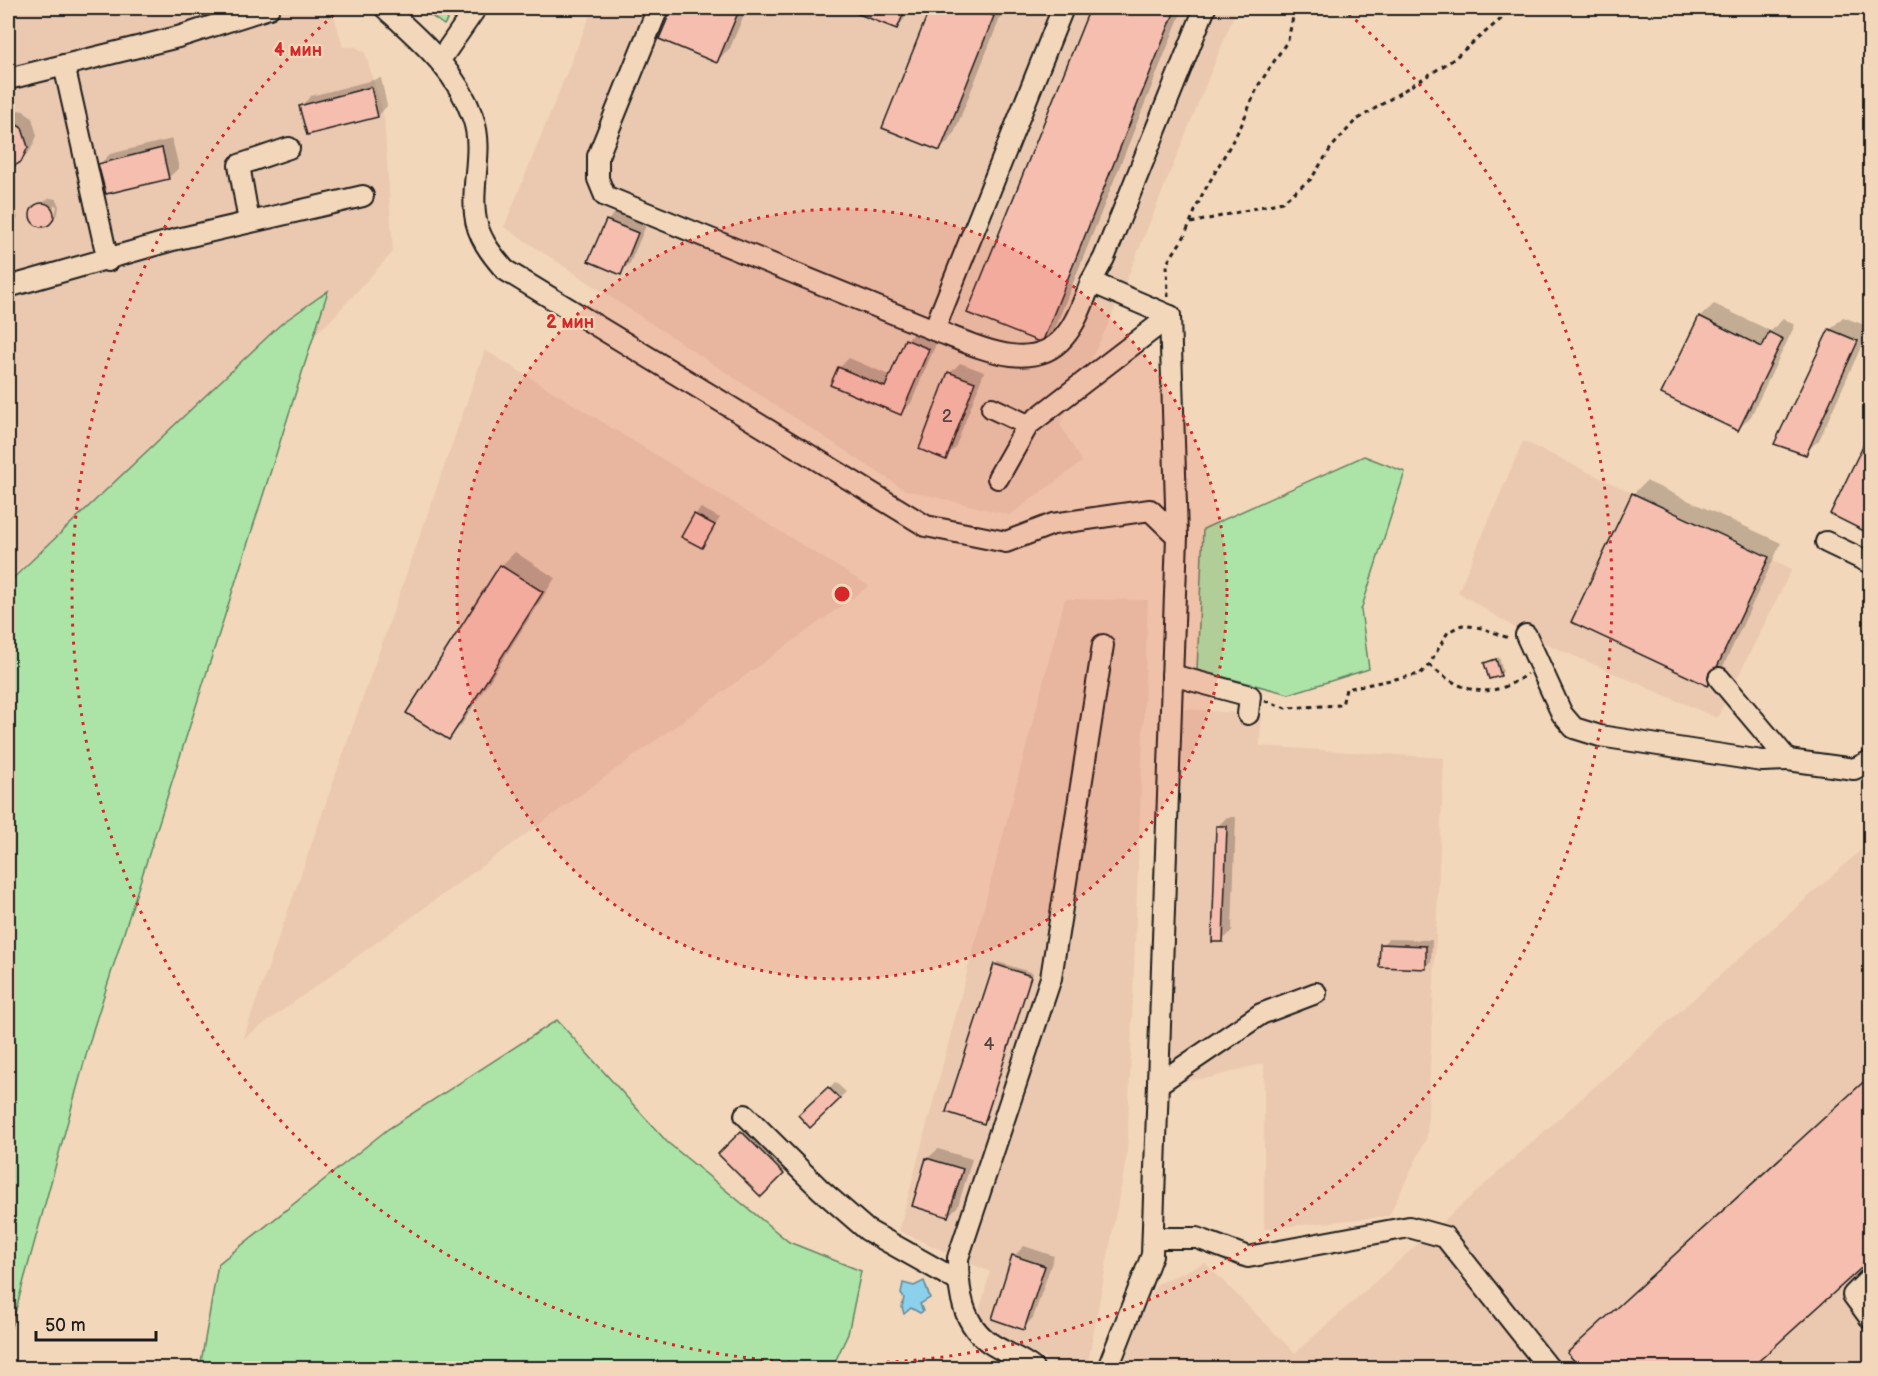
<svg xmlns="http://www.w3.org/2000/svg" width="1878" height="1376" viewBox="0 0 1878 1376" font-family="'Balsamiq Sans',sans-serif">
<style>
.built{fill:#ebc9b0}
.green{fill:#ace4a8;stroke:#648062;stroke-width:1.5}
.water{fill:#8bd1ec;stroke:#5f8999;stroke-width:1.5}
.shadow{fill:#0003}
.building{fill:#f6beae;stroke:#1c1c1c;stroke-width:1.5}
.lines{fill:none;stroke-linecap:round;stroke-linejoin:round}
.minor-casing{stroke:#1c1c1c;stroke-width:24}
.path{stroke:#1c1c1c;stroke-width:3;stroke-dasharray:4.5 4.5;stroke-linecap:butt}
.minor{stroke:#f3d7ba;stroke-width:20}
.ring{fill:none;stroke:#d62828;stroke-width:3;stroke-dasharray:3 6}
.labels{text-anchor:middle;dominant-baseline:central;stroke-width:4.5;stroke-linejoin:round;paint-order:stroke}
.number-label{font-size:18px;fill:#524440}
.centre{fill:#d62828;stroke:#f3d7ba;stroke-width:3}
.ring-label{font-size:18px;text-anchor:middle;font-weight:bold;fill:#d62828;stroke:#f3d7ba;stroke-width:4.5;stroke-linejoin:round;paint-order:stroke}
</style>
<rect width="100%" height="100%" fill="#f3d7ba"/>
<filter id="ink" filterUnits="userSpaceOnUse"><feTurbulence type="fractalNoise" baseFrequency=".0167" numOctaves="2"/><feDisplacementMap in="SourceGraphic" scale="12" xChannelSelector="R" yChannelSelector="G"/><feConvolveMatrix kernelMatrix="1 2 1 2 8 2 1 2 1" color-interpolation-filters="sRGB"/></filter>
<g filter="url(#ink)">
<g class="built">
<path d="M8 8H332L343 47H356L365 53 384 116 393 252 328 323 92 522 60 536 8 579Z"/>
<path d="M593 8H1237L1111 318 1060 424 1082 462 1010 515 905 490 504 227Z"/>
<path d="M485 350 869 586 243 1039Z"/>
<path d="M1523 441 1792 569 1717 718 1526 635 1458 592Z"/>
<path d="M1065 599 1148 600 1127 1155 1087 1368H1063L985 1329 977 1320 990 1272 899 1231Z"/>
<path d="M1175 708 1261 715 1260 746 1444 758 1427 1137 1389 1216 1264 1229V1063L1210 1078 1167 1082Z"/>
<path d="M1870 842V1368H1114L1157 1284 1205 1263 1295 1353Z"/>
</g>
<g class="green">
<path d="M420 8H455L444 25Z"/>
<path d="M328 291 93 1030 8 1338V583L281 324Z"/>
<path d="M1364 456 1405 472 1361 610 1369 669 1289 694 1197 670 1203 529Z"/>
<path d="M557 1020 667 1142 789 1242 861 1271 848 1334 832 1368H200L218 1264 388 1129Z"/>
</g>
<path class="water" d="M924 1281 930 1298 920 1304 923 1311 920 1313 911 1308 904 1314 902 1307 904 1298 901 1294 903 1283 914 1286Z"/>
<g class="shadow">
<path d="M674 8H747L730 48 717 61 661 38Z"/>
<path d="M847 8H913L897 28Z"/>
<path d="M931 8H1004L953 136 940 150 884 127Z"/>
<path d="M1091 8H1183L1055 328 1042 341 969 312Z"/>
<path d="M381 78 387 106 378 116 301 106 311 96Z"/>
<path d="M11 109 24 111 32 118 37 136 30 151 14 166 8 168V110Z"/>
<path d="M172 139 179 168 169 177 107 192 100 164 110 154Z"/>
<path d="M50 198 56 199 59 206 58 213 55 217 57 206 54 205 51 220 43 225 36 224 32 218 34 208Z"/>
<path d="M8 206 14 208 18 218 8 232Z"/>
<path d="M617 211 647 223 630 263 620 273 607 221Z"/>
<path d="M1714 304 1771 331 1783 319 1795 325 1751 416 1738 430 1700 317Z"/>
<path d="M1843 317 1870 327 1819 440 1805 453 1830 330Z"/>
<path d="M917 330 938 339 911 403 901 413 839 368 849 358 891 376 907 340Z"/>
<path d="M960 363 984 372 955 448 945 458 950 373Z"/>
<path d="M1870 434V532L1832 513Z"/>
<path d="M1646 481 1781 543 1721 671 1708 684 1633 494Z"/>
<path d="M701 508 720 518 702 546 695 515Z"/>
<path d="M515 552 555 578 462 724 449 738 409 712 501 566Z"/>
<path d="M1499 657 1503 672 1500 674 1485 663Z"/>
<path d="M1227 817H1236L1232 931 1222 941 1217 827Z"/>
<path d="M1388 939 1432 940 1431 961 1425 967 1382 945Z"/>
<path d="M998 962 1033 973 983 1122 995 965Z"/>
<path d="M1870 1077V1258L1749 1368H1583L1570 1353Z"/>
<path d="M835 1082 846 1092 810 1126 801 1115Z"/>
<path d="M752 1122 793 1163 761 1195 720 1154Z"/>
<path d="M938 1149 972 1159 958 1206 948 1216 913 1205 928 1158Z"/>
<path d="M1024 1246 1054 1256 1033 1318 1023 1328 1014 1256Z"/>
</g>
<g class="building">
<path d="M672 8H740L717 63 659 39Z"/>
<path d="M843 8H906L897 29Z"/>
<path d="M930 8H974L994 16 940 151 882 128Z"/>
<path d="M1090 8H1176L1042 343 967 313Z"/>
<path d="M371 87 378 117 307 135 299 106Z"/>
<path d="M8 119 22 128 28 147 21 162 8 170Z"/>
<path d="M162 148 169 179 106 194 98 164Z"/>
<circle cx="42" cy="215" r="12"/>
<path d="M8 214 13 225 8 233Z"/>
<path d="M606 220 638 233 621 275 588 261Z"/>
<path d="M1699 316 1762 347 1769 332 1783 339 1738 431 1661 394Z"/>
<path d="M1829 329 1858 341 1806 455 1774 444Z"/>
<path d="M905 339 929 349 901 415 830 385 838 367 885 387Z"/>
<path d="M948 372 975 382 946 460 919 449Z"/>
<path d="M1870 431V534L1830 514Z"/>
<path d="M1632 493 1769 557 1708 686 1571 622Z"/>
<path d="M694 514 715 525 702 548 681 537Z"/>
<path d="M500 565 543 592 449 740 406 713Z"/>
<path d="M1496 659 1501 676 1489 679 1484 663Z"/>
<path d="M1216 826H1227L1223 942H1212Z"/>
<path d="M1380 944 1426 946V969L1379 967Z"/>
<path d="M994 964 1031 976 984 1124 946 1112Z"/>
<path d="M1870 1076V1260L1751 1368H1581L1567 1353Z"/>
<path d="M828 1087 840 1099 810 1128 798 1115Z"/>
<path d="M741 1131 784 1174 761 1197 718 1154Z"/>
<path d="M926 1158 963 1169 948 1217 912 1206Z"/>
<path d="M1012 1255 1045 1266 1024 1330 992 1319Z"/>
</g>
<g class="lines">
<g class="minor-casing">
<g id="minor">
<path d="M385 8C420 40 457 71 473 118 484 149 471 182 475 214 477 236 491 254 505 270L926 526 1006 542 1053 524 1150 510 1177 536 1152 1255 1108 1368"/>
<path d="M658 8 598 156V179L605 196 934 330"/>
<path d="M1063 8 934 330C973 344 1031 376 1064 337 1077 322 1084 300 1091 282L1170 316 1177 536"/>
<path d="M440 60 476 8"/>
<path d="M64 65 108 261"/>
<path d="M8 79 178 37 269 8"/>
<path d="M249 222 239 165 289 148"/>
<path d="M1091 282 1104 258 1205 8"/>
<path d="M8 287 173 240 363 196"/>
<path d="M992 408 1028 425"/>
<path d="M998 478 1028 425 1170 316"/>
<path d="M1826 542 1870 563"/>
<path d="M1526 635 1562 714 1574 728 1600 736 1762 761 1788 760"/>
<path d="M1172 675 1250 696 1248 714"/>
<path d="M1719 678 1788 760 1854 769 1870 761"/>
<path d="M1158 1084 1261 1014 1316 993"/>
<path d="M745 1115 821 1190 867 1230 958 1281"/>
<path d="M1153 1238H1197L1248 1257 1409 1227 1445 1237 1549 1368"/>
<path d="M1870 1278 1853 1295 1870 1318"/>
<path d="M1033 1368C1021 1359 1006 1353 993 1345 962 1326 958 1291 958 1258L1051 978 1103 645"/>
</g>
</g>
<g class="path">
<path d="M1191 223 1282 202 1311 179 1331 148 1355 121 1451 61 1501 19 1507 8"/>
<path d="M1168 297 1167 263 1184 237 1201 197 1241 126 1258 86 1288 40 1295 8"/>
<path d="M1429 665C1462 692 1489 702 1527 674"/>
<path d="M1265 701 1286 708 1342 705 1346 689 1420 674 1429 665 1448 632 1462 625 1482 628 1511 639"/>
</g>
<use href="#minor" class="minor"/>
</g>
</g>
<circle cx="842" cy="594" r="385" fill="#d62828" fill-opacity=".12"/>
<g class="ring">
<circle cx="842" cy="594" r="385"/>
<path d="M1342 8A770 770 0 1 1 342 8"/>
</g>
<g class="labels">
<g class="number-label">
<text x="947" y="416">2</text>
<text x="989" y="1044">4</text>
</g>
</g>
<circle cx="842" cy="594" r="9" class="centre"/>
<g class="ring-label">
<text x="298" y="56">4 мин</text>
<text x="570" y="328">2 мин</text>
</g>
<rect width="1878" height="1376" fill="none" stroke="#f3d7ba" stroke-width="30"/>
<rect x="15" y="15" width="1848" height="1346" fill="none" stroke="#1c1c1c" stroke-width="2" filter="url(#ink)"/>
<path d="M36 1331v9h120v-9" fill="none" stroke="#1c1c1c" stroke-width="3"/>
<text x="45" y="1331" font-size="18" fill="#1c1c1c" stroke="#f3d7ba" stroke-width="4.5" paint-order="stroke">50 m</text>
</svg>
